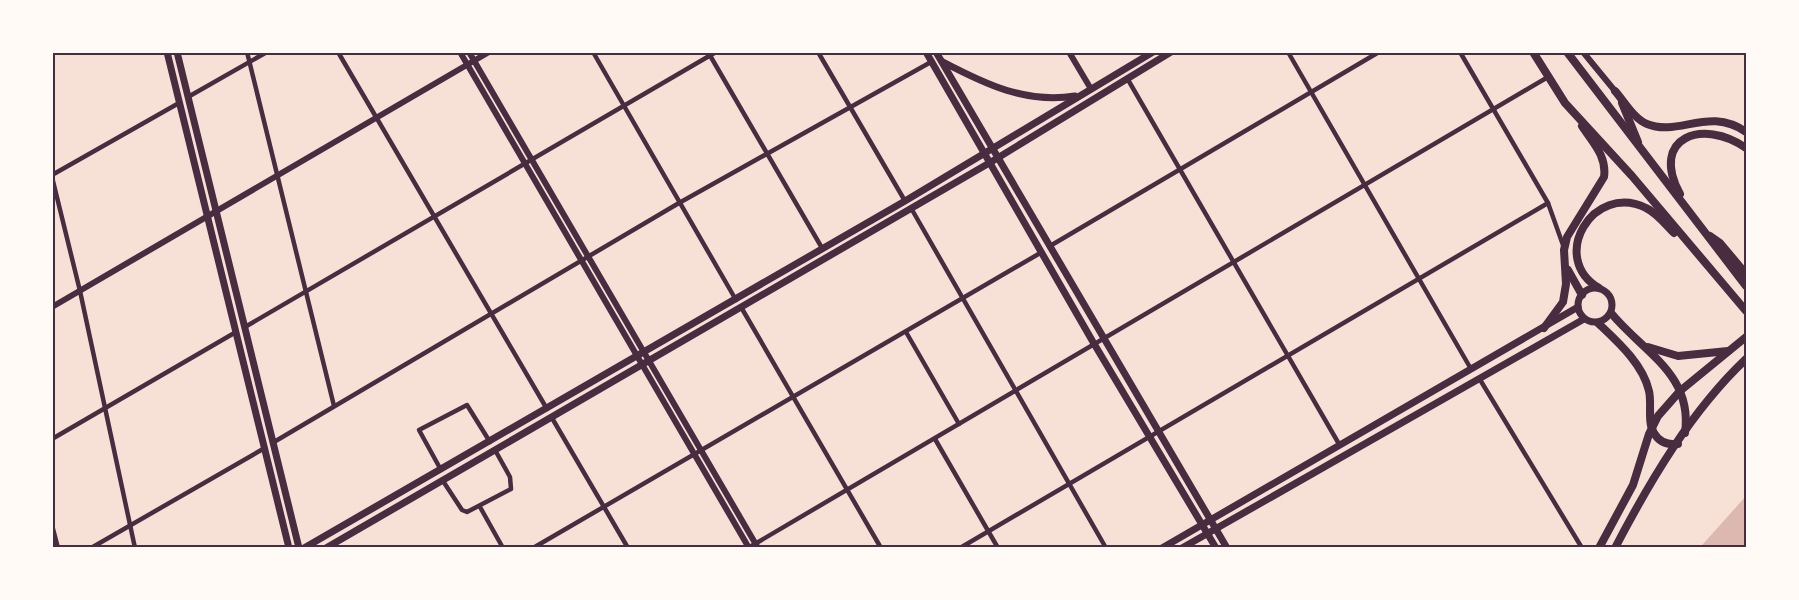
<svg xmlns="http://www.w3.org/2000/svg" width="1799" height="600" viewBox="0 0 1799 600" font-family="Lora,serif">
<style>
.water{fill:#dcb8b0}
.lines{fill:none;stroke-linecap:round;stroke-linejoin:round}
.minor{stroke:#4a2c40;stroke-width:4.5}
.tertiary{stroke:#4a2c40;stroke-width:6}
.secondary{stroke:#4a2c40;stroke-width:7}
.primary{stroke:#4a2c40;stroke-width:8}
.neatline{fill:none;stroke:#4a2c40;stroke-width:2}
</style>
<rect width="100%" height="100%" fill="#f7e1d7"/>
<path class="water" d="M1746 496V547H1700L1704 543Z"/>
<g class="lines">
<g class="minor">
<path d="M247 52 334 406"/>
<path d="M338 52 547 409"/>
<path d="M593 52 736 300"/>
<path d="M708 52 822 248"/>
<path d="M818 52 905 201"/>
<path d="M1288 52 1471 369"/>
<path d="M1460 52 1548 203 1563 245"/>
<path d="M1127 78 1339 444"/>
<path d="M188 97 267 52"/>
<path d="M52 175 179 103"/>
<path d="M52 177 80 291 135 548"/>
<path d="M911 208 1106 548"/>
<path d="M1050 246 1379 52"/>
<path d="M741 307 881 548"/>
<path d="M245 327 716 52"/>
<path d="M906 332 959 424"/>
<path d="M1479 378 1582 548"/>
<path d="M552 418 628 548"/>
<path d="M52 439 236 332"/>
<path d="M935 439 998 548"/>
<path d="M274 442 679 203 931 62"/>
<path d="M441 470 419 430 467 405 490 442"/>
<path d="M443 481 462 510 467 512 511 489 510 477 495 450"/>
<path d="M480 507 503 548"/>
<path d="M52 525 58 548"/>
<path d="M91 548 263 449"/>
<path d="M533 548 1042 252"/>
<path d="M748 548 1548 77"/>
<path d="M960 548 1548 203"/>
</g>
<g class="tertiary">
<path d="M460 52 749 548"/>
<path d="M469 52 758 548"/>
<path d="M1069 52 1091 89"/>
<path d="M1583 52 1615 91"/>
<path d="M52 307 489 52"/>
</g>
<g class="secondary">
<path d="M167 52 289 548"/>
<path d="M177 52 299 548"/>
<path d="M926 52 1093 342 1216 548"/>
<path d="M936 52 1227 548"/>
<path d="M943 62C985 84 1026 104 1075 96"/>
<circle cx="1595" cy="305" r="17"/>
<path d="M304 548 905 201 1153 52"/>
<path d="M326 548 991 162 1171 52"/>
<path d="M1162 548 1578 307"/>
<path d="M1182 548 1584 319"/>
</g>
<g class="primary">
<path d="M1533 52 1565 103 1632 176 1746 311"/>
<path d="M1567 52 1746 286"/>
<path d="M1615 91C1624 101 1634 119 1647 124 1679 137 1709 106 1746 132"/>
<path d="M1622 103 1638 142"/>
<path d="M1680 194C1649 137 1703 118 1746 148"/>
<path d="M1710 236 1720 243 1746 274"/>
<path d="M1568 270 1582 295"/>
<path d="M1599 288C1548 258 1593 182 1646 208 1657 213 1666 225 1674 233"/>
<path d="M1611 313C1644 353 1693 374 1685 433"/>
<path d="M1598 323C1617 341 1643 364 1649 391 1652 403 1647 423 1654 433 1659 442 1668 445 1678 444"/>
<path d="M1544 328 1563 302 1566 284 1564 250 1567 237 1604 177C1607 156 1593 143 1582 126"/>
<path d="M1648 347 1678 356 1728 351"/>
<path d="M1599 548 1633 485 1649 434 1658 416 1680 391 1746 337"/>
<path d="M1615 548C1650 481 1691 411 1746 359"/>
</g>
</g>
<rect width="1799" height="600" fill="none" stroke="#fffaf5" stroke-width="108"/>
<rect x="54" y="54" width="1691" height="492" class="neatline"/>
</svg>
